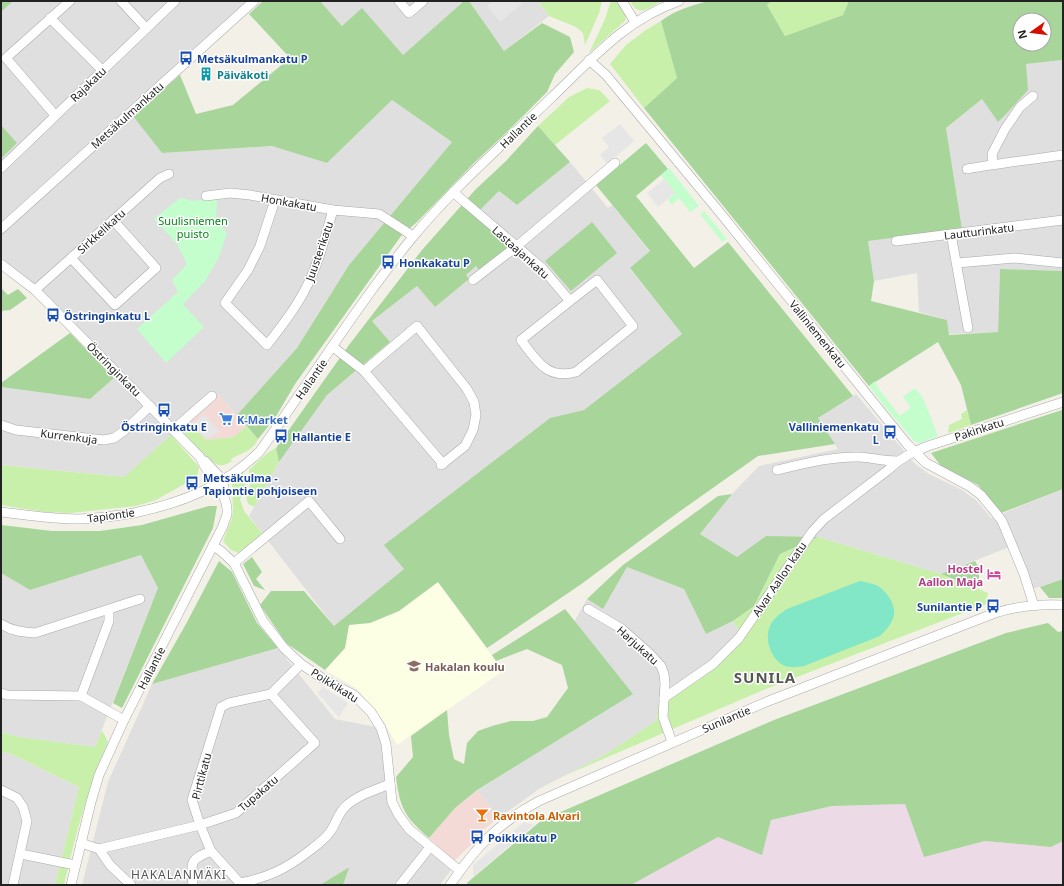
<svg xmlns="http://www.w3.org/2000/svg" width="1064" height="886" viewBox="0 0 1064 886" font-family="'Noto Sans',sans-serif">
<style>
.residential{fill:#e0dfdf}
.commercial{fill:#f4dad7}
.industrial{fill:#ecdae7}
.education{fill:#fdffe5}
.grass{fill:#c8f0ab}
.forest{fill:#a7d59a;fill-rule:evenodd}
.park{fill:#c4fecc}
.pitch{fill:#81e7c6}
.parking{fill:#e6e6e6}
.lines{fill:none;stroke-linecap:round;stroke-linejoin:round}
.minor-casing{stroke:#a9a9a9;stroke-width:10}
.minor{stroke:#fff;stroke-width:9}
.labels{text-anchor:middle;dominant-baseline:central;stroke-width:3;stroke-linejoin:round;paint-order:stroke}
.transit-label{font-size:11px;font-weight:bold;fill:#164399;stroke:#fff;text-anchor:start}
.culture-label{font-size:11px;font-weight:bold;fill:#0d838f;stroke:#fff;text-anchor:start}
.street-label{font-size:11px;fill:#222;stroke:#fff}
.park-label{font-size:11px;fill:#038717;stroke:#fff}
.shop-label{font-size:11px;font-weight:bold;fill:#366cbe;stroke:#fff;text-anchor:start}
.hotel-label{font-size:11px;font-weight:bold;fill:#b23c85;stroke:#fff;text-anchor:end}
.education-label{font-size:11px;font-weight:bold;fill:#785e54;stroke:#fff;text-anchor:start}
.food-label{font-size:11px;font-weight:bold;fill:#c56008;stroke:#fff;text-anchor:start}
.neighbourhood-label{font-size:12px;letter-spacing:1px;fill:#555;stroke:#fff}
.district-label{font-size:15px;font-weight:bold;letter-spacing:1px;fill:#555;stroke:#fff}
</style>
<rect width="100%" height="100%" fill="#f3f0e8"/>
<g class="residential">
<path d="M13 1H250L129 110 162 153 274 146 327 163 392 100 452 142 349 265 297 348 237 415 218 394 124 477 1 465V387L90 399 121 372 34 283 1 257V159L17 143 1 125V12Z"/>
<path d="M320 1H464L403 55 362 9 342 26Z"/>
<path d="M469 1H541L539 3 549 16 504 51Z"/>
<path d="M1063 60V271L1000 269 998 332 949 334 947 320 919 312 917 273 874 281 868 241 962 229 946 128 982 99 998 122 1026 64Z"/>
<path d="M570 162 608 208 612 205 650 252 630 269 682 334 584 410 550 418 385 545 404 569 334 626 249 516 279 462 327 395 390 343 372 321 417 286 435 306 469 279 466 275 476 266 480 271 476 214 499 191 517 205Z"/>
<path d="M856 394 915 464 929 474 962 490 977 501 991 518 1063 489V579L1030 590 1012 546 941 574 818 537H766L737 557 700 534 732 494 759 466 838 449 818 418Z"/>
<path d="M141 555 158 588 95 747 19 737 1 732V573L30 590Z"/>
<path d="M627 567 684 589 706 634 733 621 745 640 660 694 656 721 606 754 539 789 499 818 477 790 633 694 574 622 587 599 603 609Z"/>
<path d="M278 648 335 719 376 727 385 751V782L407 832 451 870 440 885H343L348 869 320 885H82L108 782 152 684Z"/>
<path d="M1 752 9 753 79 787 55 885H1Z"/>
</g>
<g class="commercial">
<path d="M218 394 246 426 234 437 206 440 188 421Z"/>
<path d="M477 790 499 818 480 832 474 842 454 861 429 838 455 808Z"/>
</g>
<path class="industrial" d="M905 804 924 857 985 841 1051 847 1063 841V885H631L718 837 762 854 771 820 832 806Z"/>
<path class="education" d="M438 582 503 671 397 745 384 722 364 697 356 688 325 670 345 648 349 625 370 623 399 611Z"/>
<g class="grass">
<path d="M541 1H602L599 13 585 45 583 33 576 27 549 16 539 2Z"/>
<path d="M615 1 618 2C622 8 627 13 625 21L589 53 605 19 610 3Z"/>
<path d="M630 1H662C649 7 639 19 630 1Z"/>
<path d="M771 1H849L843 15 785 36 767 5Z"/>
<path d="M661 21 677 78 644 108 610 64 626 45 646 30Z"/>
<path d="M587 88 599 90 610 101 555 145 538 126 569 97Z"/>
<path d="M967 410 971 425 948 433 949 425 962 419 961 414Z"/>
<path d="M190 424 206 440 234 437 246 426 258 439C252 452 242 452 231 459L232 461C228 463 225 466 220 465 210 465 190 439 182 431Z"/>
<path d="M171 435 199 467 197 477 156 500 136 506 71 513 44 512 1 505V465L124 477Z"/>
<path d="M276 448 279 462 254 507 248 504 246 497 250 484 249 470C257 463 266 452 276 448Z"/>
<path d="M243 472C248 482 245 490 240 499L244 511 262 533 239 553 231 550 223 541 232 518 233 509 232 483Z"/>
<path d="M818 537 941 574 988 593 986 604 761 691 566 775 606 754 656 721 660 695 745 640 733 621 754 606 780 554Z"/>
<path d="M102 730 108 742C88 788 75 836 64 885H55L79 787 9 753 1 752V732L19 737 95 747Z"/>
</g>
<g class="forest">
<path d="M1 1H13L1 12Z"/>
<path d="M263 1H320L342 26 362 8 403 55 464 1H469L504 51 542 23 570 37 574 52 555 74 547 92 507 132 474 163 417 222 401 236 295 384 275 418 258 439 237 415 297 348 349 265 452 142 392 100 327 163 272 146 162 153 133 116 180 75 196 114 233 105 290 58 249 14Z"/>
<path d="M709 1H771L767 5 785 36 843 15 849 1H1063V62V60L1026 64 1028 90 1006 114 998 122 982 99 946 128 962 229 868 241 874 281 871 301 947 320 949 335 998 332 1000 269 1063 271V393L971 425 961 385 938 342 869 386 644 108 677 78 661 21C675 10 693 5 709 1ZM1020 20H1044V44H1020Z"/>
<path d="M1 125 17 143 1 159Z"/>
<path d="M538 126 570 162 517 205 499 191 476 214 512 246 480 271 476 266 466 275 469 279 435 307 417 286 372 321 390 342 327 395 279 462 276 448 349 345 422 250 476 189 506 161Z"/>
<path d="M646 143 668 169 636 196 694 268 728 242 853 396 818 418 835 444 758 456 676 514 580 585 487 648 438 582 399 611 370 623 349 625 345 648 325 670 286 643 260 605 271 591H304L334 626 404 569 384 545 550 418 584 410 682 334 630 268 650 251 596 185Z"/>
<path d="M592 222 617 253 571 291 545 261Z"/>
<path d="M1 288 8 295 18 289 27 298 10 310 1 311Z"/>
<path d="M70 333 114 378 90 399 1 387V383Z"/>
<path d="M1062 410 1063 489 1001 513 978 485 941 466 931 453Z"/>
<path d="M732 494 700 534 737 557 766 536 818 537 780 554 754 606 733 621 706 634 684 589 627 567 603 609 587 599 623 565 718 496Z"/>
<path d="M209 506H217L213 528 122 708 113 703 158 588 141 555 30 590 1 573V525L52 531H100L142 525Z"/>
<path d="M252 557 262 572 256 579 265 590 254 586 243 564Z"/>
<path d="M219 561 232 572 257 623 278 648 152 684 186 624Z"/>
<path d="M975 561 979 568V585L971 586 941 574Z"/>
<path d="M1063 579V598H1049L1040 587Z"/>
<path d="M565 609 633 694 477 790 455 808 429 838C405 817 400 809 396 777L413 757 411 736 447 710 449 735 454 759 464 764 467 743 478 731 492 726 511 721H533L547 717 568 688 562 665 527 649 496 661 492 655Z"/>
<path d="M1048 623 1058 632 1063 631V841L1051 847 985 841 924 857 905 804 832 806 771 820 762 855 718 837 631 885H466L468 882 542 820 774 720 1006 633Z"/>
<path d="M349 868 343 885H320L348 868Z"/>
</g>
<g class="park">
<path d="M669 168 699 206 690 212 679 198 672 205 668 200 675 193 661 175Z"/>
<path d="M180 198 193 201 217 199 216 220 227 233 219 257 206 280 183 304 204 327 166 363 137 329 178 292 172 280 187 264 177 244 154 219Z"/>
<path d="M704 211 727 239 722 242 700 214Z"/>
<path d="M875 381 879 389 900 416 911 407 903 397 915 388 923 398 938 436 920 443 915 442 886 408 869 386Z"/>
</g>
<path class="pitch" d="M860 581C865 582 871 583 876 585 886 590 896 604 894 615 892 624 886 630 880 636L804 666C798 667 791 668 785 666 771 660 763 638 771 624 775 617 780 614 787 609Z"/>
<g class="parking">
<path d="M493 1H522L523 3 500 22 487 6Z"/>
<path d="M620 124 634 141 607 164 600 155 609 147 602 138Z"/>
<path d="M664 179 675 193 658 207 647 193Z"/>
<path d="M204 414 220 432 206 439 193 424Z"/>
<path d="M323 687 348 703 339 717 317 693Z"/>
<path d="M524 822 534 825 473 877V865Z"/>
</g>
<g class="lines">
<g class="minor-casing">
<g id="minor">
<path d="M121 1 146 28"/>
<path d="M399 1 409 13 423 1"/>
<path d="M622 1 635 22"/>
<path d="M50 18 102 70"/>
<path d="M589 60 606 75 717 209 907 444 926 463 969 486 981 495 995 512 1002 521 1024 574 1034 606"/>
<path d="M55 115 6 58 70 1"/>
<path d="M993 164 992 154 1005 129 1020 107 1033 96"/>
<path d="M1 168 175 1"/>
<path d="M967 169C999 163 1031 160 1063 155"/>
<path d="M453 192 542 268 570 301 597 280 633 326 576 372C547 380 537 361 521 340L570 301"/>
<path d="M206 196 230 193 250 195 333 210 379 214 413 236"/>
<path d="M275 200 260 246 248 270 225 303 267 345C278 331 289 317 298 302 316 274 324 241 333 210"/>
<path d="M1 229 254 1"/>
<path d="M951 234 968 328"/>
<path d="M896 241 1063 220"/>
<path d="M71 258 115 305 156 268 113 220"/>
<path d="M957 263 1015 258 1063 263"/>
<path d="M1 264 35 290 200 457C207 475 229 493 227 514 226 518 224 522 223 526L124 720 99 775 91 802 71 885"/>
<path d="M473 280 517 246 615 163"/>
<path d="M35 290 71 258 160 178 169 174"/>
<path d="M333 347 364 371 443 464"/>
<path d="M364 371 417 326 467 389 474 402 476 415 473 430 465 446 441 465"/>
<path d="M1 425 16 430 104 440 114 438 124 431 150 406"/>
<path d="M173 430 212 396"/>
<path d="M205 461 218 475 224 486"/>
<path d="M777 470C803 464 832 456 860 457 872 458 884 461 897 461"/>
<path d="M1 512C26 515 51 519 77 519 96 519 115 516 134 513 182 503 225 486 260 451 311 380 357 305 412 238 454 187 504 144 551 98 590 61 626 19 679 1"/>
<path d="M213 546 221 551 234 563 263 621 284 648 301 664 325 680 354 695 371 712 381 728 386 744 392 802 398 814 409 829 460 871"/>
<path d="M234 563 309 501 340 539"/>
<path d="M588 609 622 629 649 653 661 666 664 674 665 684 663 717 672 742"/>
<path d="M1 624C12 631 22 632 35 633L140 599"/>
<path d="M1 693 7 695 81 696 124 720"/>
<path d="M271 694 301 664"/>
<path d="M81 696 109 621V610"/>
<path d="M664 698 713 664 739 638 812 532 824 519 888 470C900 458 913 452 928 446L1063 402"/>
<path d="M1 790 17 798 23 807 27 821 13 885"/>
<path d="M81 843 99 849 200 825 236 813 315 743 271 694"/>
<path d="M99 849 110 865 131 885"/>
<path d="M21 854 75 865"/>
<path d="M240 883 211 851 200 825 192 800 221 707 229 703 271 694"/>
<path d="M193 885C191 862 189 860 211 851"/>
<path d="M239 885 240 883C269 877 286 869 309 851 317 845 324 840 330 832 336 824 338 813 346 806 358 795 375 790 390 784"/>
<path d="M400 885 430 847"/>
<path d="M450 885C476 847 498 823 539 801L766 702 995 613C1017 606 1040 604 1063 605"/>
</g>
</g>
<use href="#minor" class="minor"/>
</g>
<defs>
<g id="bus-bare" transform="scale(1.08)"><path d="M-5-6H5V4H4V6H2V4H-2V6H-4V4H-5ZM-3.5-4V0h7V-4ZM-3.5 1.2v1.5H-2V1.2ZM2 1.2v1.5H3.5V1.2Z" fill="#1a4fb4" stroke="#fff" stroke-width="2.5" paint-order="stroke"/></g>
<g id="building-bare" transform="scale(1.08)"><path d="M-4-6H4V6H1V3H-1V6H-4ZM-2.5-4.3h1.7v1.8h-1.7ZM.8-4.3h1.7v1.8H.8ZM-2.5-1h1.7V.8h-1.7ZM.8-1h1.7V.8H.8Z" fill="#0f9aa8" stroke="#fff" stroke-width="2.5" paint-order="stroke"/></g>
<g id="supermarket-bare" transform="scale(1.08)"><path d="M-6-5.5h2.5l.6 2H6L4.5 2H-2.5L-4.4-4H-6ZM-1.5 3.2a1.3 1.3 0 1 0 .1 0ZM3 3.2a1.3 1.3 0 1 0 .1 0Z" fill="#3f7fe0" stroke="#fff" stroke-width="2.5" paint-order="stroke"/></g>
<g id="hotel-bare" transform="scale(1.08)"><path d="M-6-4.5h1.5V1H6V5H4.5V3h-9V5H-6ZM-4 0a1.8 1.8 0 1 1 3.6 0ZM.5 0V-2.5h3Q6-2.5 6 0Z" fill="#d1479c" stroke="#fff" stroke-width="2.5" paint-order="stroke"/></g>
<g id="school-bare" transform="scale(1.08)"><path d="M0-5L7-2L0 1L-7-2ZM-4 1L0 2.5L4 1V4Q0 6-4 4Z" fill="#8d6e63" stroke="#fff" stroke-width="2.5" paint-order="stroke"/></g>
<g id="bar-bare" transform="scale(1.08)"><path d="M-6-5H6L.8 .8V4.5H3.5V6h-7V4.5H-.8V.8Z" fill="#e8710a" stroke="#fff" stroke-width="2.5" paint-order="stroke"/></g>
</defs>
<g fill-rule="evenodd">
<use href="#bus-bare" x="186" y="58"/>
<use href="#building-bare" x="206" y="74"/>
<use href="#bus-bare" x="388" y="262"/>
<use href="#bus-bare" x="53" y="315"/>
<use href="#bus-bare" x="164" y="410"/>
<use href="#supermarket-bare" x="226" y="419"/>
<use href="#bus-bare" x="890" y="432"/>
<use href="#bus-bare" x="281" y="436"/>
<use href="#bus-bare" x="192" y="483"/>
<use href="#hotel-bare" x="994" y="574"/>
<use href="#bus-bare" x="993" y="606"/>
<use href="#school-bare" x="414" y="666"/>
<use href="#bar-bare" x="482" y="815"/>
<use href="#bus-bare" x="477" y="837"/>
</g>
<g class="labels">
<g class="transit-label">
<text x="197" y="58">Metsäkulmankatu P</text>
<text x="399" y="262">Honkakatu P</text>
<text x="64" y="315">Östringinkatu L</text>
<text x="164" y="426" text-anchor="middle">Östringinkatu E</text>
<text x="879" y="426" text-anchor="end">Valliniemenkatu<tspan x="879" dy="13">L</tspan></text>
<text x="292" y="436">Hallantie E</text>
<text x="203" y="477">Metsäkulma -<tspan x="203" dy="13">Tapiontie pohjoiseen</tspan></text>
<text x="982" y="606" text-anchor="end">Sunilantie P</text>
<text x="488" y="837">Poikkikatu P</text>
</g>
<g class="culture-label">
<text x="217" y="74">Päiväkoti</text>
</g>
<g class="street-label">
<text transform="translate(88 84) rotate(-44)">Rajakatu</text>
<text transform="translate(127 115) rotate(-42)">Metsäkulmankatu</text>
<text transform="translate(518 130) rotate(-44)">Hallantie</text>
<text transform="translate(289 202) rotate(10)">Honkakatu</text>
<text transform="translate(101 231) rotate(-42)">Sirkkelikatu</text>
<text transform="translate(979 231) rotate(-7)">Lautturinkatu</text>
<text transform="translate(319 251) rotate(-71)">Juusterikatu</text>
<text transform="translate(521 252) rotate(42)">Lastaajankatu</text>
<text transform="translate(818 334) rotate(51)">Valliniemenkatu</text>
<text transform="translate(114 369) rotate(45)">Östringinkatu</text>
<text transform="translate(311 379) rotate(-55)">Hallantie</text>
<text transform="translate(979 429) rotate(-18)">Pakinkatu</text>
<text transform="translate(69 436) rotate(7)">Kurrenkuja</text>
<text transform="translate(111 515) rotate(-8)">Tapiontie</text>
<text transform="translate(779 579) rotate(-56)">Alvar Aallon katu</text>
<text transform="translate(638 645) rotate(42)">Harjukatu</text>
<text transform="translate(151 668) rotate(-63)">Hallantie</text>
<text transform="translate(335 685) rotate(32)">Poikkikatu</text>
<text transform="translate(726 719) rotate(-23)">Sunilantie</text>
<text transform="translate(201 776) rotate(-75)">Pirttikatu</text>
<text transform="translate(258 793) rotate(-41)">Tupakatu</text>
</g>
<g class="park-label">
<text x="193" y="220">Suulisniemen<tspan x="193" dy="13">puisto</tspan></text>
</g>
<g class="shop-label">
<text x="237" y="419">K-Market</text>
</g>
<g class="hotel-label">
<text x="983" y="568">Hostel<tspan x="983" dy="13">Aallon Maja</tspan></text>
</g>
<g class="education-label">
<text x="425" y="666">Hakalan koulu</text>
</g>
<g class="food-label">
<text x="493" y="815">Ravintola Alvari</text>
</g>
<g class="neighbourhood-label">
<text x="179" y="874">HAKALANMÄKI</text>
</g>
<g class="district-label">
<text x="765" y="677">SUNILA</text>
</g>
</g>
<rect width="1064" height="886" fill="none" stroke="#222222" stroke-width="4"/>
<g transform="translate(1032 32) rotate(256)"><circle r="19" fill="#ffffff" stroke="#a7a7a7"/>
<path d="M0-3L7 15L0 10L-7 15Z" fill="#d40e00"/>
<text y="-6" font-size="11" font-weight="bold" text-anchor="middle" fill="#222222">N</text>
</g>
</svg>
